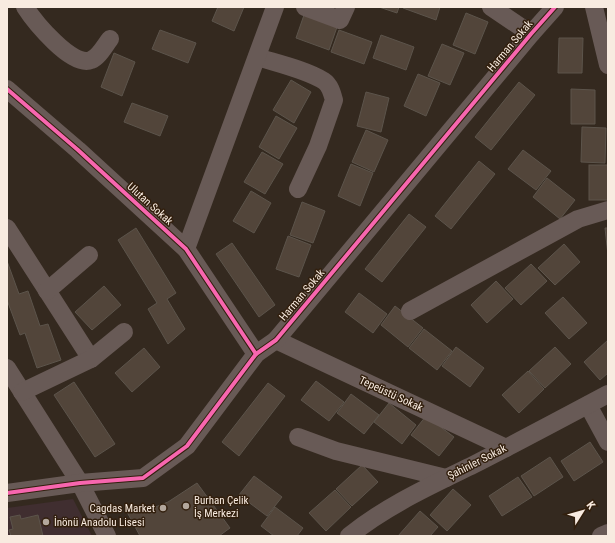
<svg xmlns="http://www.w3.org/2000/svg" width="615" height="543" viewBox="0 0 615 543" font-family="'Roboto Condensed',sans-serif">
<style>
.education{fill:#402e30}
.building{fill:#52453a;stroke:#5c544b}
.lines{fill:none;stroke-linecap:round;stroke-linejoin:round}
.minor{stroke:#685a56;stroke-width:18}
.cycleway-casing{stroke:#321f0d;stroke-width:6}
.cycleway{stroke:#f766af;stroke-width:4}
.poi-dot{fill:#b3a79c;stroke:#321f0d;stroke-width:1.5}
.labels{text-anchor:middle;dominant-baseline:central;stroke-width:3;stroke-linejoin:round;paint-order:stroke}
.street-label{font-size:11px;fill:#f8ebe0;stroke:#321f0d}
.poi-label{font-size:11px;fill:#f8ebe0;stroke:#321f0d;text-anchor:start}
</style>
<rect width="100%" height="100%" fill="#34291f"/>
<path class="education" d="M73 499 92 536H7V508Z"/>
<g class="building">
<path d="M218 7H244L234 31 212 21Z"/>
<path d="M379 7H399L397 13Z"/>
<path d="M403 7H440L436 20 403 8Z"/>
<path d="M466 13 488 22 475 54 453 45Z"/>
<path d="M304 15 337 27 329 50 296 38Z"/>
<path d="M160 30 196 43 188 63 152 49Z"/>
<path d="M339 30 372 42 364 64 331 52Z"/>
<path d="M381 35 414 47 406 70 373 58Z"/>
<path d="M559 38H583L582 73H558Z"/>
<path d="M442 44 464 53 450 85 428 76Z"/>
<path d="M114 53 135 62 122 96 101 87Z"/>
<path d="M418 74 440 83 426 116 404 106Z"/>
<path d="M291 80 311 92 294 123 273 110Z"/>
<path d="M519 82 535 95 491 150 475 137Z"/>
<path d="M571 89 595 90V124H571Z"/>
<path d="M366 92 389 98 381 132 357 126Z"/>
<path d="M132 103 168 116 160 136 124 122Z"/>
<path d="M276 116 297 128 279 159 259 147Z"/>
<path d="M582 127 606 128 605 163 581 162Z"/>
<path d="M366 130 388 140 374 172 352 162Z"/>
<path d="M523 150 551 171 536 190 508 169Z"/>
<path d="M262 152 283 164 265 194 244 182Z"/>
<path d="M479 161 495 174 451 229 435 216Z"/>
<path d="M351 164 373 173 360 206 338 196Z"/>
<rect x="589" y="165" width="19" height="35"/>
<path d="M547 178 575 200 560 219 533 197Z"/>
<path d="M251 191 271 203 254 233 233 221Z"/>
<path d="M302 202 325 211 313 243 290 235Z"/>
<path d="M409 214 426 227 382 282 365 269Z"/>
<path d="M136 228 176 293 167 299 185 329 168 344 148 309 157 303 118 240Z"/>
<path d="M605 228H608V255Z"/>
<path d="M288 236 311 245 299 277 276 269Z"/>
<path d="M232 243 275 305 259 317 216 254Z"/>
<path d="M564 244 580 262 555 285 538 268Z"/>
<path d="M7 261 19 294 28 291 40 326 48 324 61 360 37 368 25 333 20 335 7 300Z"/>
<path d="M531 264 547 281 521 305 505 288Z"/>
<path d="M496 281 513 299 487 323 471 305Z"/>
<path d="M104 286 121 305 92 330 75 312Z"/>
<path d="M359 293 387 314 373 333 345 312Z"/>
<path d="M563 297 587 323 569 339 545 313Z"/>
<path d="M395 306 423 328 408 347 381 325Z"/>
<path d="M424 329 452 351 437 370 409 348Z"/>
<path d="M608 340V373L600 380 584 362Z"/>
<path d="M456 347 484 368 470 387 442 366Z"/>
<path d="M555 347 571 364 545 388 529 371Z"/>
<path d="M144 348 160 367 132 392 115 373Z"/>
<path d="M528 371 544 389 519 413 502 395Z"/>
<path d="M316 381 344 402 329 421 301 400Z"/>
<path d="M74 382 115 444 95 457 54 395Z"/>
<path d="M268 383 285 396 239 456 222 442Z"/>
<path d="M351 394 379 415 364 434 337 413Z"/>
<path d="M389 403 416 425 402 444 374 422Z"/>
<path d="M426 416 454 437 439 456 411 435Z"/>
<path d="M590 442 603 462 574 481 561 461Z"/>
<path d="M550 457 563 477 534 496 521 476Z"/>
<path d="M362 465 378 482 352 506 336 489Z"/>
<path d="M254 476 282 497 267 516 239 495Z"/>
<path d="M518 477 532 497 502 516 489 496Z"/>
<path d="M197 483 230 528 219 536H140L127 512 148 510 168 502Z"/>
<path d="M453 489 471 505 447 531 430 515Z"/>
<path d="M335 490 351 507 326 531 309 513Z"/>
<path d="M275 507 303 528 297 536H274L261 526Z"/>
<path d="M420 511 438 527 430 536H398Z"/>
<path d="M20 515 21 519 38 515 43 536H11L9 530 13 529 10 517Z"/>
</g>
<g class="lines">
<g class="minor">
<path d="M25 7C34 21 72 68 91 60 99 57 105 45 110 39"/>
<path d="M305 7 340 20 346 7"/>
<path d="M491 7 531 34"/>
<path d="M594 7 608 65"/>
<path d="M257 57C276 63 307 70 324 81 330 85 332 93 334 100L318 146 298 189"/>
<path d="M7 89 78 150 186 249 256 354"/>
<path d="M7 228 91 359"/>
<path d="M186 249 275 7"/>
<path d="M47 291 89 255"/>
<path d="M410 311 578 219 608 210"/>
<path d="M276 340 506 448"/>
<path d="M7 368 80 483 107 536"/>
<path d="M22 392 91 359 124 332"/>
<path d="M588 405 608 442"/>
<path d="M298 437 336 451 446 478"/>
<path d="M7 493 80 483 143 478 187 446 256 354 276 340 531 34 555 7"/>
<path d="M349 536C386 506 430 486 473 465 518 442 563 418 608 394"/>
<path d="M601 536 608 533"/>
</g>
<g class="cycleway-casing">
<g id="cycleway">
<path d="M7 89 78 150 186 249 256 354"/>
<path d="M7 493 80 483 143 478 187 446 256 354 276 340 531 34 555 7"/>
</g>
</g>
<use href="#cycleway" class="cycleway"/>
</g>
<g class="poi-dot">
<circle cx="186" cy="506" r="4"/>
<circle cx="163" cy="508" r="4"/>
<circle cx="46" cy="522" r="4"/>
</g>
<g class="labels">
<g class="street-label">
<text transform="translate(510 46) rotate(-50)">Harman Sokak</text>
<text transform="translate(150 204) rotate(42)">Ulutan Sokak</text>
<text transform="translate(302 295) rotate(-50)">Harman Sokak</text>
<text transform="translate(391 394) rotate(25)">Tepeüstü Sokak</text>
<text transform="translate(477 462) rotate(-27)">Şahinler Sokak</text>
</g>
<g class="poi-label">
<text x="194" y="500">Burhan Çelik<tspan x="194" dy="13">İş Merkezi</tspan></text>
<text x="155" y="508" text-anchor="end">Cagdas Market</text>
<text x="54" y="522">İnönü Anadolu Lisesi</text>
</g>
</g>
<rect width="615" height="543" fill="none" stroke="#f8ebe0" stroke-width="16"/>
<g transform="translate(583 511) rotate(53)" stroke="#321f0d" stroke-width="3" paint-order="stroke">
<path d="M0-3L7 15L0 10L-7 15Z" fill="#f8ebe0"/>
<text y="-6" font-size="11" font-weight="bold" text-anchor="middle" fill="#f8ebe0">K</text>
</g>
</svg>
